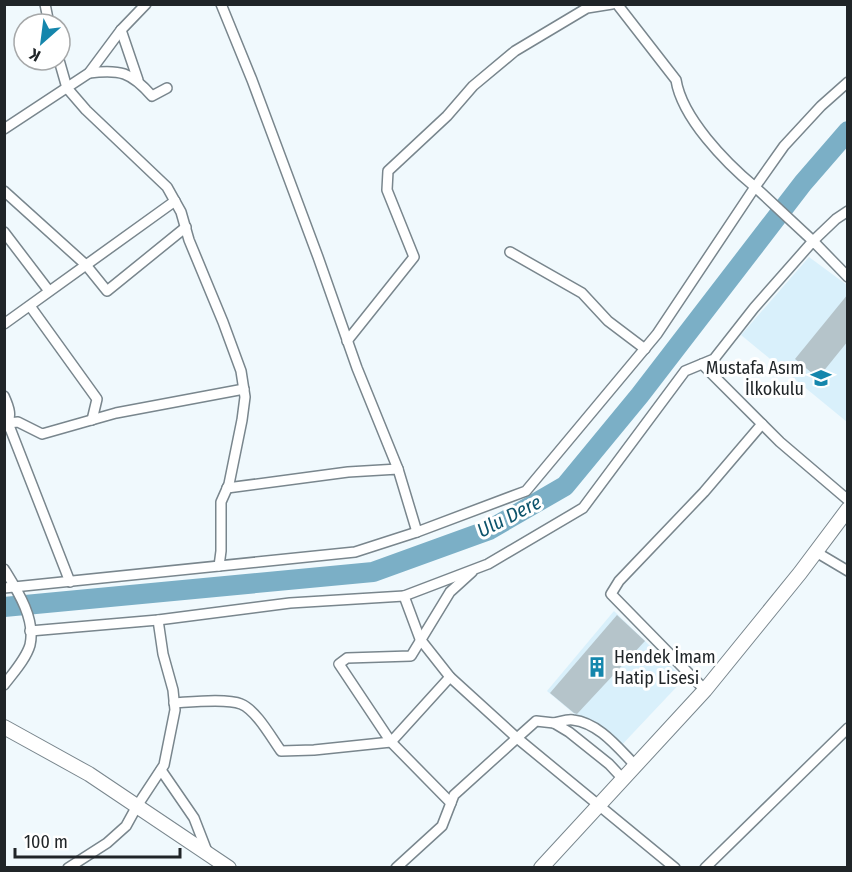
<svg xmlns="http://www.w3.org/2000/svg" width="852" height="872" viewBox="0 0 852 872" font-family="'Fira Sans Condensed',sans-serif">
<style>
.built{fill:#d9f0fb}
.lines{fill:none;stroke-linecap:round;stroke-linejoin:round}
.river{stroke:#7bafc6;stroke-width:20}
.building{fill:#b5c4ca}
.street-casing{stroke:#79868d;stroke-width:12}
.secondary-casing{stroke:#79868d;stroke-width:16}
.street{stroke:#fff;stroke-width:9}
.secondary{stroke:#fff;stroke-width:14}
.labels{text-anchor:middle;dominant-baseline:central;stroke-width:6;stroke-linejoin:round;paint-order:stroke}
.poi-label{font-size:18px;fill:#202528;stroke:#fff;text-anchor:end}
.water-label{font-size:20px;font-style:italic;fill:#0e546c;stroke:#fff}
</style>
<rect width="100%" height="100%" fill="#f0f9fd"/>
<g class="built">
<path d="M809 257 847 285V422L741 335Z"/>
<path d="M614 611 684 679 617 750 547 691Z"/>
</g>
<g class="lines">
<path class="river" d="M4 607 373 572 489 530 565 486 640 395 803 183 848 131"/>
</g>
<g class="building">
<path d="M848 294V341L818 378 795 359Z"/>
<path d="M617 615 645 641 577 714 574 713 550 693Z"/>
</g>
<g class="lines">
<g class="street-casing">
<g id="street">
<path d="M45 4 49 24"/>
<path d="M221 4 252 80 318 257 357 368 398 469"/>
<path d="M617 4 676 80C682 118 726 163 755 187L784 146 821 106 848 82"/>
<path d="M121 30 138 80"/>
<path d="M59 60 67 88 86 110 167 187 181 212 189 240 223 322 241 371 245 397 242 420 229 484 221 502V551L219 566"/>
<path d="M89 73C120 69 131 72 152 96L167 88"/>
<path d="M4 129 89 73 121 30 146 4"/>
<path d="M4 191 86 265 107 291 186 227"/>
<path d="M4 232 49 291"/>
<path d="M510 252 582 293 608 321 645 349"/>
<path d="M30 306 97 399 92 420"/>
<path d="M4 324 175 201"/>
<path d="M347 341 414 257 387 190 388 171 447 116 473 86 515 51 587 8 612 4"/>
<path d="M702 364 780 442 848 500"/>
<path d="M4 396C9 407 13 417 5 427"/>
<path d="M227 488 348 472 398 469 417 532"/>
<path d="M816 552 848 571"/>
<path d="M4 569C17 590 36 619 30 645 26 659 13 673 4 685"/>
<path d="M70 582 8 423 18 422 42 434 116 413 244 389"/>
<path d="M4 588 355 552 417 532 526 491 657 334 755 187 813 241 836 219 848 211"/>
<path d="M30 631 158 620 290 603 404 596"/>
<path d="M450 677 391 742 339 664 347 658 411 656 450 592 472 572"/>
<path d="M705 690 611 594 619 581 704 492 762 424"/>
<path d="M174 703C191 702 227 698 241 704 256 710 271 737 281 751L314 750 391 742 451 803"/>
<path d="M554 723C560 722 567 719 573 720 599 723 618 748 635 765"/>
<path d="M161 770 194 818 208 854"/>
<path d="M623 779 609 764 569 732 554 723 536 721 517 738 450 677 420 639 404 596 488 564 583 508 685 371 714 359 754 308 813 241 848 277"/>
<path d="M68 868 107 843 126 826 137 806 164 765 175 710 173 690 163 654 158 620"/>
<path d="M396 868 442 826 454 795 517 738 675 868"/>
<path d="M705 868 848 728"/>
</g>
</g>
<g class="secondary-casing">
<g id="secondary">
<path d="M4 727 89 774 229 868"/>
<path d="M541 868 705 690 800 573 848 509"/>
</g>
</g>
<use href="#street" class="street"/>
<use href="#secondary" class="secondary"/>
</g>
<defs>
<g id="school-bare" transform="scale(1.62)"><path d="M0-5L7-2L0 1L-7-2ZM-4 1L0 2.5L4 1V4Q0 6-4 4Z" fill="#1586ac" stroke="#fff" stroke-width="2.5" paint-order="stroke"/></g>
<g id="building-bare" transform="scale(1.62)"><path d="M-4-6H4V6H1V3H-1V6H-4ZM-2.5-4.3h1.7v1.8h-1.7ZM.8-4.3h1.7v1.8H.8ZM-2.5-1h1.7V.8h-1.7ZM.8-1h1.7V.8H.8Z" fill="#1586ac" stroke="#fff" stroke-width="2.5" paint-order="stroke"/></g>
</defs>
<g fill-rule="evenodd">
<use href="#school-bare" x="821" y="378"/>
<use href="#building-bare" x="597" y="667"/>
</g>
<g class="labels">
<g class="poi-label">
<text x="804" y="368">Mustafa Asım<tspan x="804" dy="21">İlkokulu</tspan></text>
<text x="614" y="657" text-anchor="start">Hendek İmam<tspan x="614" dy="21">Hatip Lisesi</tspan></text>
</g>
<g class="water-label">
<text transform="translate(509 516) rotate(-27)">Ulu Dere</text>
</g>
</g>
<rect width="852" height="872" fill="none" stroke="#202528" stroke-width="12"/>
<g transform="translate(42 42) rotate(208)"><circle r="28" fill="#ffffff" stroke="#a6a8a9" stroke-width="1.5"/>
<path d="M0-4.5L10 22L0 15L-10 22Z" fill="#1586ac"/>
<text y="-9" font-size="16" font-weight="bold" text-anchor="middle" fill="#202528">K</text>
</g>
<path d="M15 848v9h165v-9" fill="none" stroke="#202528" stroke-width="3"/>
<text x="24" y="848" font-size="18" fill="#202528" stroke="#ffffff" stroke-width="4.5" paint-order="stroke">100 m</text>
</svg>
